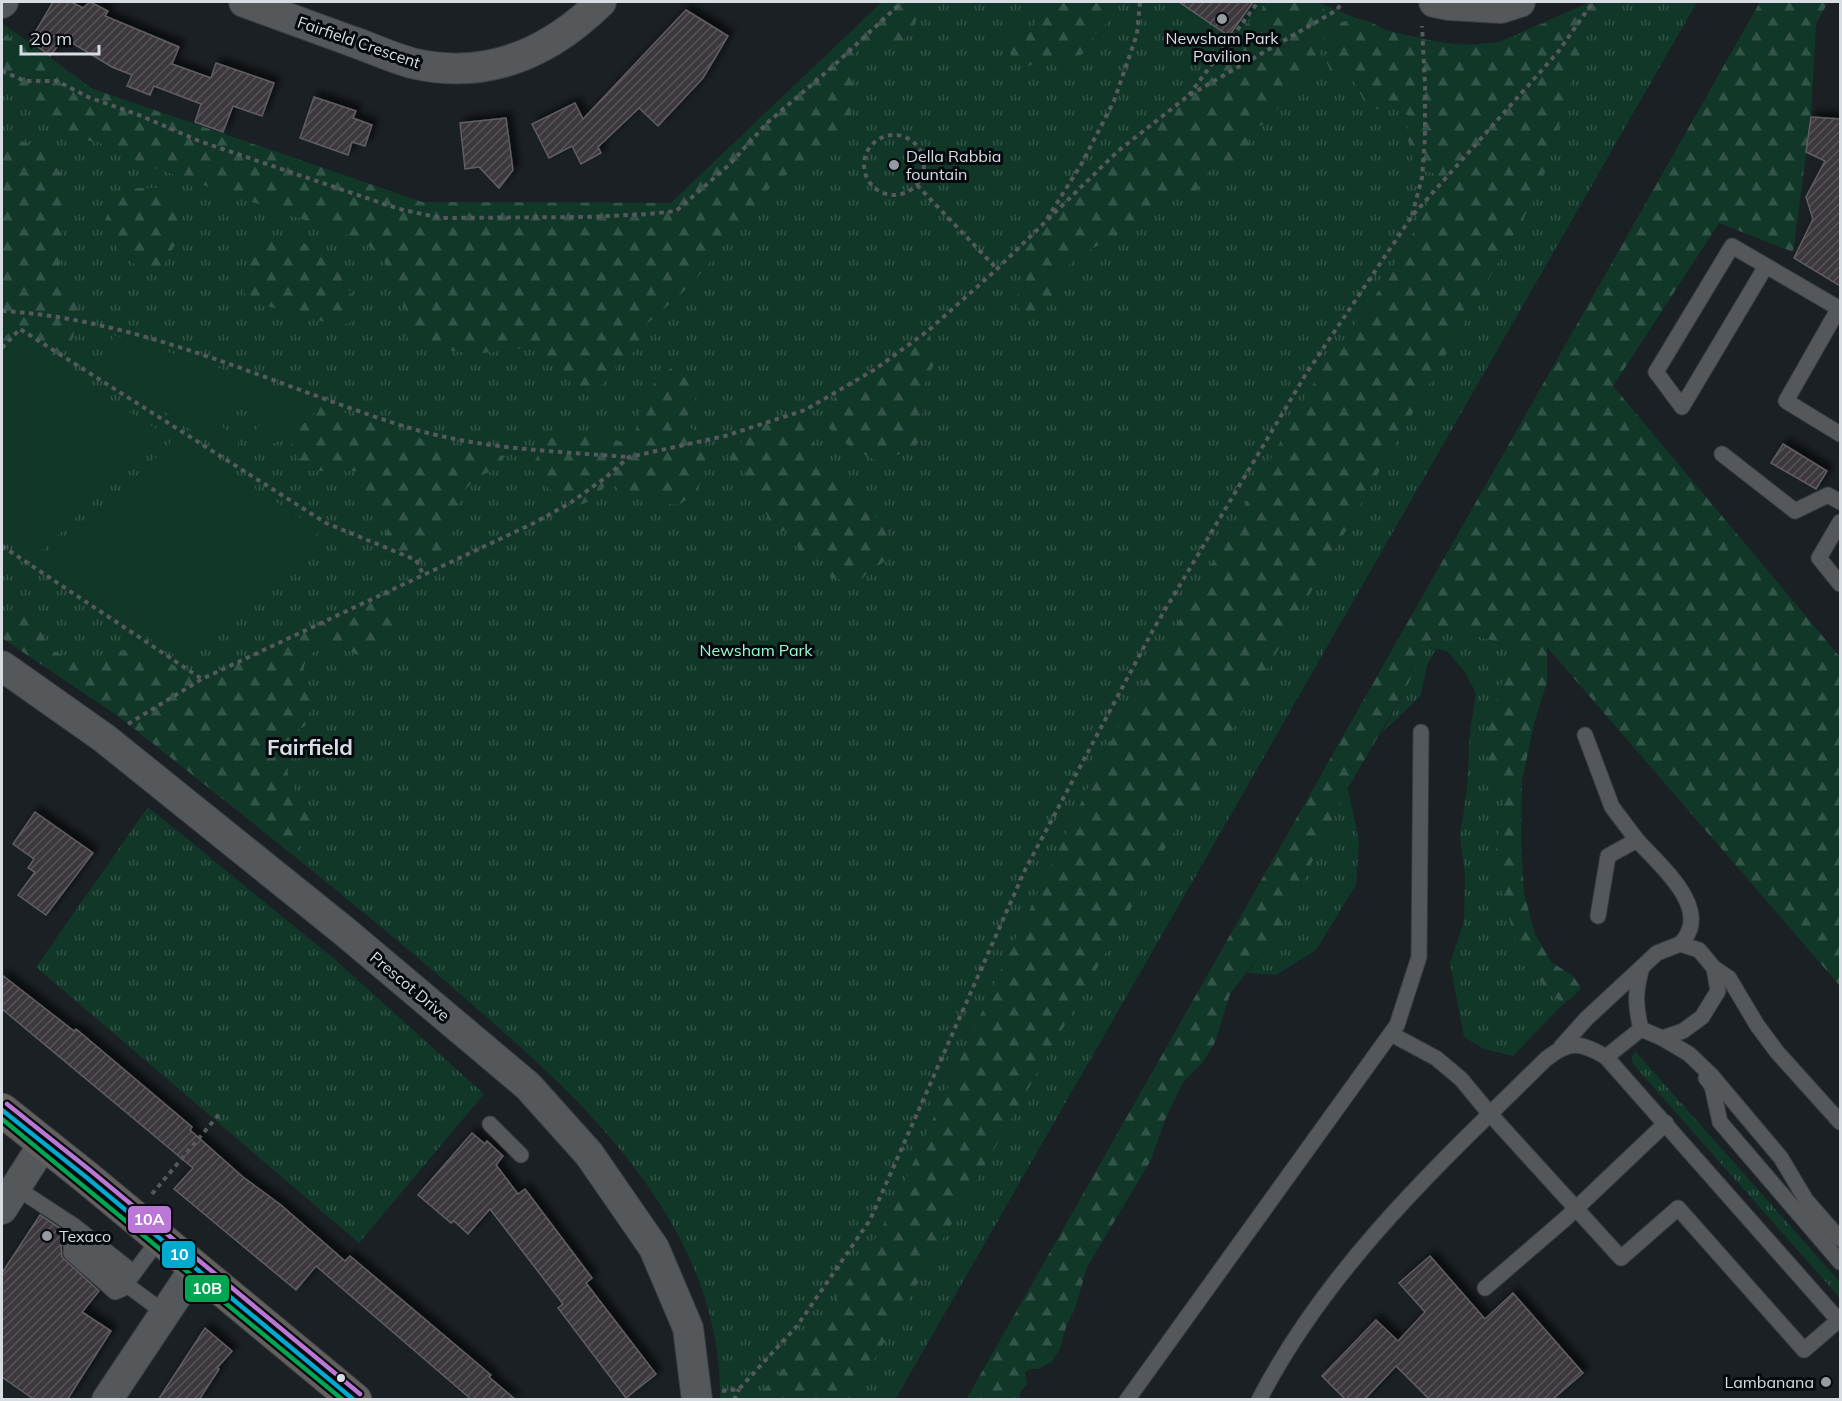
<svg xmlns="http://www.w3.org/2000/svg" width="1842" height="1401" viewBox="0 0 1842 1401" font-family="Mulish,sans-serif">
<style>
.grass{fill:url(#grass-tufts)}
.forest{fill:url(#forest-firs)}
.garden{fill:#113729}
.building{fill:url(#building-hatch);stroke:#5f5e62;stroke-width:1.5;filter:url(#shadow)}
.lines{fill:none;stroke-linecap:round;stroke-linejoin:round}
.lane-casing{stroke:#393c41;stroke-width:17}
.street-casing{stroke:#393c41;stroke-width:32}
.primary-casing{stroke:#393c41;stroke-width:35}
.path{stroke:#55595c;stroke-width:4;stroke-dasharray:4.5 4.5;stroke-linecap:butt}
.lane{stroke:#54585b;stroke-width:15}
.street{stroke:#54585b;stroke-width:30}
.primary{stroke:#635f5d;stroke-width:33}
.bus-1-casing{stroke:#060a0e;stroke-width:9}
.bus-2-casing{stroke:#060a0e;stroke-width:9}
.bus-3-casing{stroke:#060a0e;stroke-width:9}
.bus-1{stroke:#00a9ce;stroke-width:4.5}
.bus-2{stroke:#00a651;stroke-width:4.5}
.bus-3{stroke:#ba77d6;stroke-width:4.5}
.poi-dot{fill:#959ba0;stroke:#060a0e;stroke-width:2}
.bus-dot{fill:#d7dde3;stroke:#060a0e;stroke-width:2}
.labels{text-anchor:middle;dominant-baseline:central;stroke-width:6;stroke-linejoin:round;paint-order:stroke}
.poi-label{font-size:16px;fill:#d7dde3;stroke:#060a0e;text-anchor:start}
.street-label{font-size:16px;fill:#d7dde3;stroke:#060a0e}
.park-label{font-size:16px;fill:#9bfbce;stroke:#060a0e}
.district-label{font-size:22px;font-weight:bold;fill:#d7dde3;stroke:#060a0e}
.line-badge{stroke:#060a0e;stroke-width:2}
.badge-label{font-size:16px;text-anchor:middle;font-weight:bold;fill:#fff}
</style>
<defs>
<pattern id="grass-tufts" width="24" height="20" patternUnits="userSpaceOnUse" patternTransform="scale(1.5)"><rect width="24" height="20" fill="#113729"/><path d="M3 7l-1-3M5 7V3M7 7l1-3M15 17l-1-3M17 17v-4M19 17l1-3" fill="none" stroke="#335448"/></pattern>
<pattern id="forest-firs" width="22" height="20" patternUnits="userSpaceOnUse" patternTransform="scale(1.5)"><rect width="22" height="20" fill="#113729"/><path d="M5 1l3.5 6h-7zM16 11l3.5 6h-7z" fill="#335448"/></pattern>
<pattern id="building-hatch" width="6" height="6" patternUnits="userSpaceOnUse" patternTransform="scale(1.5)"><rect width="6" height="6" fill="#3e373e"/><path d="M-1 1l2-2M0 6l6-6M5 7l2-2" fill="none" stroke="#59545a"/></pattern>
<filter id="shadow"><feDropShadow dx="5.5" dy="-5.5" stdDeviation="3" flood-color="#0009"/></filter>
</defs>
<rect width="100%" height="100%" fill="#1b2025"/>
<g class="grass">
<path d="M882 2H1318L1387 31 1443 43 1467 45 1499 42 1590 2H1697L895 1400 720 1399C721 1340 705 1285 677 1233 619 1126 522 1048 431 969 330 883 226 802 123 720 85 690 42 665 2 638V23L93 89 422 202 671 203Z"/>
<path d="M1444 627 1494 641 1520 652 1489 771 1504 798 1494 861 1512 929 1523 959 1545 988 1563 1004 1513 1056 1484 1049 1464 1037 1450 963 1464 922 1465 875 1460 837 1467 789 1470 732 1476 693 1465 672 1447 651 1436 649 1427 665 1421 695 1381 734 1405 690 1428 643Z"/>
<path d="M1348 788 1359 842 1356 885 1316 950 1276 975 1247 973 1279 930Z"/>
<path d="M148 807 332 957 484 1094 359 1243 36 967Z"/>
<path d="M1635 1051 1840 1282V1298L1633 1064 1632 1057Z"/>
</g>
<g class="forest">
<path d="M882 2H929L919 12 913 30 898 46 868 43 854 54 848 64 854 87 850 121 830 143 772 185 693 283 641 329 639 345 627 360 615 362 616 372C574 416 571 365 540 352 522 344 500 353 481 353 456 353 427 348 405 336L403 326 406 311 399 291 385 261 362 240 146 165 98 142 82 140 54 129 36 112 33 98 22 89 2 91V33L93 89 422 202 671 203Z"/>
<path d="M1044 2H1116L1109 21 1094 35 1090 49 1076 58C1056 55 1047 56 1029 66L1014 62 1006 44 1010 33 1025 31 1035 26Z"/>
<path d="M1270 2H1318L1322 4 1329 21 1318 59 1287 99 1262 125 1252 127 1247 135 1250 146 1241 163 1212 164 1207 177 1196 191 1180 193 1156 203 1138 224 1080 255 1064 269 1054 287 1050 305 1032 317 1020 313 1017 298 1023 272 1022 255 1041 227 1118 151 1188 96 1228 42Z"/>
<path d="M1590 2H1600L1604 5 1590 21 1540 189 852 1399H755L800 1351 863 1259 890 1214 1004 963 1107 748 1319 374 1380 289 1427 210 1434 173 1415 169 1407 136 1408 116 1397 105 1384 110 1368 108 1351 77 1332 74 1325 59 1341 22C1348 21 1358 19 1364 20 1373 22 1381 29 1390 31 1430 42 1471 51 1511 39Z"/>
<path d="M1760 2H1828L1816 24 1811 117 1793 252 1719 223 1613 386 1840 657V986L1547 647V682L1534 724 1522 781 1521 844 1524 893 1535 934 1551 962 1573 976 1581 988 1573 997 1563 1004 1545 988 1523 959 1512 929 1494 861 1504 798 1489 771 1487 733 1506 668 1520 652 1494 641 1444 627 1428 643 1405 690 1348 788 1279 930 1230 994 1215 1042 1203 1062 1183 1082 1165 1120 1151 1160 1087 1267 1075 1309 1067 1324 1060 1348 1052 1362 1038 1369H1030L1025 1372 1027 1384 1020 1392V1399L966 1400Z"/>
<path d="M2 133 44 150 64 178 69 202 62 228 64 251 57 273 78 308 73 338 68 349 52 356 19 342 2 359Z"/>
<path d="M137 188H161L174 200 185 227 163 266 144 272 119 252 104 224 112 201Z"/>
<path d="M265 236C278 237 310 243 321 250 335 260 350 291 357 307L351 323 336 325 267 306 246 296 243 285 254 247Z"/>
<path d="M929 330 935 362 925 383 921 396 923 434 913 451 875 460C855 450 838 441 825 423L837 391Z"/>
<path d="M675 366 689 373 699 384 697 395 685 421 692 429 700 433 707 454 698 491 679 505 669 504 667 494 654 492 643 500 621 493 612 482 606 484C598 499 589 502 574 507L537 479 532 466 547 440 569 431 592 433 625 443 636 433 637 419 657 377Z"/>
<path d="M320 404 434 443 471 451 505 456 498 468 477 477 464 491 447 528 450 545C448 548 445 554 441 557 424 571 398 553 381 545L392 519 379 508 364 510 358 502 362 471H308L291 448 294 432 314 414Z"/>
<path d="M805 410 812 420 814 457 886 527C891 543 891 565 871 568L862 579 849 581 831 578 826 562 799 551 792 530 779 531 770 523 760 499 750 488 746 473 740 464 732 463 729 456C736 444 748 439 754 426Z"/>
<path d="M386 591 399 605V626L379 646 358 655 339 647 320 646C289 672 312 675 310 707 310 713 307 720 305 726L290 734 287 753 288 780 317 823 308 832 294 855 122 719 2 638V617L20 613 31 619 56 653 96 664 105 653 131 649 159 658 202 679Z"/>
</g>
<g class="garden">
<path d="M2 317 23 318 2 340Z"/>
<path d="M113 335 245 376 320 404C311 421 264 463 245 439 254 432 260 429 262 418L257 411 251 407 230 411 222 424 224 429 238 439V449L235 453 227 454 107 373Z"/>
<path d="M19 342 161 432 34 559 2 537V359Z"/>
<path d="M176 437 320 531 187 663 45 569Z"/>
</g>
<g class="building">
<path d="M53 2H71L83 8 90 2 108 11 105 16 179 47 172 64 211 78 216 63 274 83 262 116 233 106 223 132 195 122 201 104 154 86 150 95 127 86 132 75 112 67 64 38 50 56 30 41Z"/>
<path d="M1179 2H1253L1229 36Z"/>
<path d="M686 10 728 36 703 78 658 126 639 108 598 147 601 153 581 164 572 146 549 158 532 124 575 103 583 119Z"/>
<path d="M314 97 356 111 353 118 372 125 365 146 352 142 348 155 300 138Z"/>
<path d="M1811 117 1840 119V286L1794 258 1813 219 1806 197 1825 161 1806 152Z"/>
<path d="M506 118 513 170 499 188 479 167 465 169 460 123Z"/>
<path d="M1783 444 1827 471 1816 489 1771 463Z"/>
<path d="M35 812 93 853 46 915 18 895 35 872 28 868 34 859 13 844Z"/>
<path d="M2 975 74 1031 76 1029 192 1127 190 1130 243 1177 281 1205 345 1261 350 1256 491 1375 489 1377 516 1400H472L316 1266 296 1290 174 1189 193 1168 2 1009Z"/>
<path d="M472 1133 485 1144 487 1141 503 1156 496 1165 518 1194 525 1189 592 1278 586 1283 656 1374 626 1398 558 1308 563 1304 490 1209 468 1234 454 1221 451 1223 418 1195Z"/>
<path d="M40 1215 69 1234 61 1247 62 1257 99 1291 82 1312 111 1331 67 1400H35L2 1377V1273Z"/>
<path d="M1430 1256 1485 1319 1513 1293 1583 1373 1552 1400H1430L1396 1366 1364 1400H1346L1322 1376 1376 1320 1398 1341 1425 1312 1399 1283Z"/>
<path d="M205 1328 232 1351 217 1368 219 1369 199 1400H158Z"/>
</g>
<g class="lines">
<g class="lane-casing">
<g id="lane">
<path d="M1766 266 1682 407 1656 372 1732 246 1840 309"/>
<path d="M1839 308 1786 401 1840 434"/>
<path d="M1722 454 1795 511 1828 495 1840 502"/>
<path d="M1840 522 1819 558 1840 584"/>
<path d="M1585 735 1612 807 1637 840"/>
<path d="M1598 916 1608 856 1637 840C1659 865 1715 910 1680 944"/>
<path d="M1714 968 1729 978 1757 1025 1777 1052 1840 1122"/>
<path d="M1641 1029C1635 1005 1635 991 1642 967"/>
<path d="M1391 1034 1436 1058 1461 1079 1490 1114 1621 1258 1678 1208 1804 1350 1839 1320"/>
<path d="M1662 1038 1689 1054 1712 1076 1781 1158 1806 1200 1840 1239"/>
<path d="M1561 1047 1586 1019 1657 953 1680 944 1699 950 1714 968 1718 991 1702 1017 1683 1031 1662 1038 1641 1029 1606 1057"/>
<path d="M1706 1078 1712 1086 1720 1122 1840 1262"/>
<path d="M490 1124 521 1155"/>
<path d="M15 1187 73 1225 134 1273"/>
<path d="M82 1232 71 1248V1253L115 1292 122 1289 160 1238"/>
<path d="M75 1241 116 1277 165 1313"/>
<path d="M1485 1288 1565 1219 1666 1123"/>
<path d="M1127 1400 1397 1025 1419 957 1421 732"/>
<path d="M1259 1400C1328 1266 1440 1163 1546 1059 1570 1040 1581 1042 1606 1057L1840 1322"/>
</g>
</g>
<g class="street-casing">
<g id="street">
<path d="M244 2C280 15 316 28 351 41 372 48 394 59 416 64 489 80 550 52 601 2"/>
<path d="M1434 2 1449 5 1501 8 1520 2"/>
<path d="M2 3 3 2"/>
<path d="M2 666 104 738 344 931 528 1086 589 1154 654 1248 688 1328 697 1400"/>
<path d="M2 1209 44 1143"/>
<path d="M107 1400 195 1268"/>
</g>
</g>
<g class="primary-casing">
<path id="primary" d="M2 1110 86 1177 355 1400"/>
</g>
<g class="path">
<path d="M2 71 25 81H57L88 97 139 115 199 141 399 209 441 218 589 217 649 214 676 211 729 165 767 123 831 68 902 2"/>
<path d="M1189 95 1258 2"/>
<circle cx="894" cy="165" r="30"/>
<path d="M917 185 997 269"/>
<path d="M1412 215 1422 178 1425 137V85L1422 26"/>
<path d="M1047 219 1082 163 1114 101 1137 34 1140 2"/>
<path d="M2 311C142 319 271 384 403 426 477 449 552 451 628 457"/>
<path d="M2 348 20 329 326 523 416 560 423 574"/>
<path d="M2 546 202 679"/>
<path d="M128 724 202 679 534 523 570 503 605 478 629 457 725 436 805 410 874 370 929 330 997 269 1118 151 1188 96 1337 10 1342 2"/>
<path d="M152 1194 221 1112"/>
<path d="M722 1391 739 1389 797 1326 870 1220 1025 870 1153 630 1306 374 1412 216 1558 52 1593 2"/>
<path d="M734 1400 739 1389"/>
</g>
<use href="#lane" class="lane"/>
<use href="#street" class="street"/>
<use href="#primary" class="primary"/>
<g class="bus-1-casing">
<path id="bus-1" d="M2 1110 86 1177 354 1400"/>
</g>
<g class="bus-2-casing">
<path id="bus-2" d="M2 1119 343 1400"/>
</g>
<g class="bus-3-casing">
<path id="bus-3" d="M7 1104 91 1171 360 1394"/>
</g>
<use href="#bus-1" class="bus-1"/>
<use href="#bus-2" class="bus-2"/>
<use href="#bus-3" class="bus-3"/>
</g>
<g class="poi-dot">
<circle cx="1222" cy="19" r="6"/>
<circle cx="894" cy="165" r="6"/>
<circle cx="47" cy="1236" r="6"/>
<circle cx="1826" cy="1382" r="6"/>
</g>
<circle class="bus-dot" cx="341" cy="1378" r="5"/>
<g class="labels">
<g class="poi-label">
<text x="1222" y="38" text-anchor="middle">Newsham Park<tspan x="1222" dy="18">Pavilion</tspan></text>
<text x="906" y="156">Della Rabbia<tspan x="906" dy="18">fountain</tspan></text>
<text x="59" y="1236">Texaco</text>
<text x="1814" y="1382" text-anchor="end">Lambanana</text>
</g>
<g class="street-label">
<text transform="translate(359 42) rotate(19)">Fairfield Crescent</text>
<text transform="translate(410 986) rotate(40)">Prescot Drive</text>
</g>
<g class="park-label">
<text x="756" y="650">Newsham Park</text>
</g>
<g class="district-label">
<text x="310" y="747">Fairfield</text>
</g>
</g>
<g class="line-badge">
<rect x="127" y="1205" width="45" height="29" rx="6" fill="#ba77d6"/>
<rect x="161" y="1240" width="35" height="29" rx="6" fill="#00a9ce"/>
<rect x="184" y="1274" width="46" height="29" rx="6" fill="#00a651"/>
</g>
<g class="badge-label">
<text x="149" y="1225">10A</text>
<text x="179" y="1260">10</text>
<text x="207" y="1294">10B</text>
</g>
<rect width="1842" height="1401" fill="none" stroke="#d7dde3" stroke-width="6"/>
<path d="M21 45v9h78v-9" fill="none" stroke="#d7dde3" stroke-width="3"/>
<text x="30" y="45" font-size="18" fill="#d7dde3" stroke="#060a0e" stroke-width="4.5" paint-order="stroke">20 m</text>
</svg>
